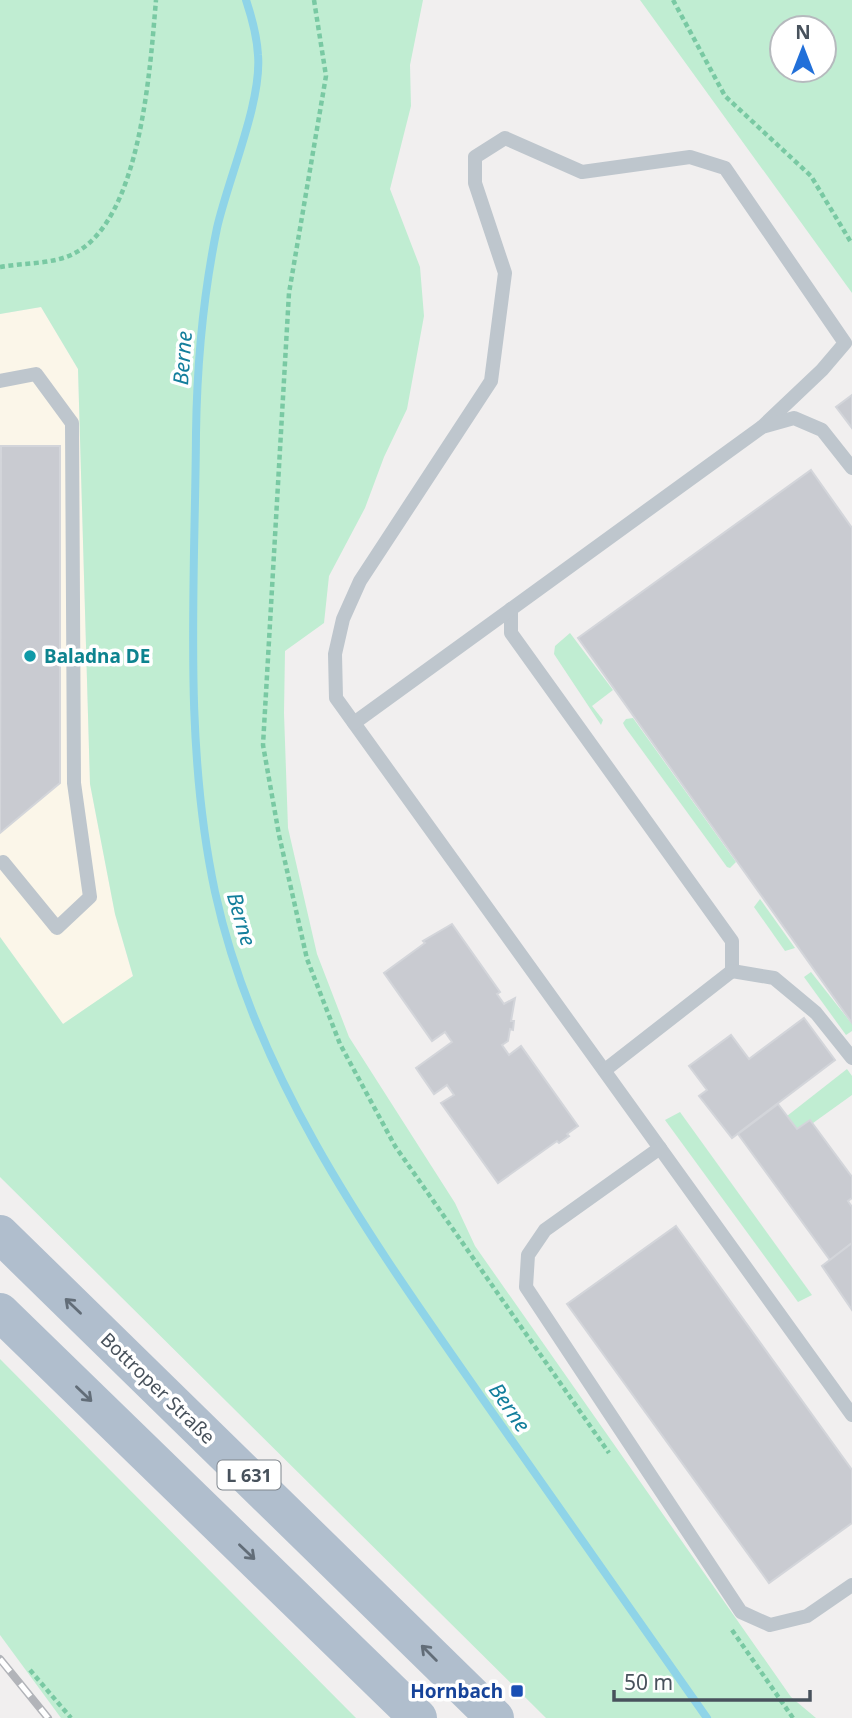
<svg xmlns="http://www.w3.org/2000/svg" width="852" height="1718" viewBox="0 0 852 1718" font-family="'Noto Sans',sans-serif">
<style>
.commercial{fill:#fbf6e9}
.green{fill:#c0edd2;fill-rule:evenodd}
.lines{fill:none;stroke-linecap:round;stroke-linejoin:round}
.stream{stroke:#8fd4e8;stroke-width:8}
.building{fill:#c9cbd1;stroke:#d3d5da;stroke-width:2}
.path{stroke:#79c9a3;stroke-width:4.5;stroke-dasharray:5 3.5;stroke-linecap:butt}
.service{stroke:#bec6cd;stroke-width:14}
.primary{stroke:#b0becd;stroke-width:38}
.rail-casing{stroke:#b2b4b9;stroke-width:8}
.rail{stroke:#fff;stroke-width:5;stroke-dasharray:16;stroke-linecap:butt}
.oneway{stroke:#626d78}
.culture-dot{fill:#0f9aa8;stroke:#fff;stroke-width:2.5}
.transit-dot{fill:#1a4fb4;stroke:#fff;stroke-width:2.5}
.labels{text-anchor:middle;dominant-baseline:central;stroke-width:7;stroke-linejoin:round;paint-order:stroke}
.shield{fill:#fff;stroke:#7f868d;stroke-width:2}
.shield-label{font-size:18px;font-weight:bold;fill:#48525c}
.culture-label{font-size:19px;font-weight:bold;fill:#0d838f;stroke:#fff;text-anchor:start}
.street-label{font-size:19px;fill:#48525c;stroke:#fff}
.transit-label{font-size:19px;font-weight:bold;fill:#164399;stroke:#fff;text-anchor:end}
.water-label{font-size:21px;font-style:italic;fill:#137e9c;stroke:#fff}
</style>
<rect width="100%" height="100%" fill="#f1efef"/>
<path class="commercial" d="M41 307 78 369 90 784 115 914 133 977 63 1024 0 937V314Z"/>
<g class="green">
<path d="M0 0H423L410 65 411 106 390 189 420 267 424 316 407 409 384 457 365 508 329 576 324 623 285 651 284 713 288 828 317 954 349 1037 455 1203 475 1246 791 1697 816 1718H546L0 1177V937L63 1024 133 976 115 914 90 784 78 369 41 307 0 314Z"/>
<path d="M640 0H852V293ZM782 28H824V70H782Z"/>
<path d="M570 633 613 690 592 706 603 720 601 725 554 654 555 646Z"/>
<path d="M633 718 736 862 730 868 727 867 625 727 623 723 626 719Z"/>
<path d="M760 899 795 948 785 951 754 907Z"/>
<path d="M811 972 852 1024V1031L846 1035 804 977Z"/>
<path d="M847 1069 852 1076V1095L813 1123 810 1120 797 1129 787 1116Z"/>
<path d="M680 1112 812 1295 798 1302 665 1120Z"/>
<path d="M0 1359 356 1718H61L0 1635Z"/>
</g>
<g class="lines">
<path class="stream" d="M246 0C252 18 257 36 258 55 262 102 228 179 217 228 203 296 197 363 196 433 195 585 183 742 215 892 256 1080 372 1240 480 1395 556 1503 631 1610 707 1718"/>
</g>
<g class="building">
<path d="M852 395V428L836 407Z"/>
<path d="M1 446H60V783L0 833Z"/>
<path d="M811 470 852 528V1023L578 638Z"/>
<path d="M452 924 500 992 497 994 504 1004 515 998 511 1021H514L513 1030 510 1029 508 1041 502 1045 509 1055 521 1046 578 1126 567 1134 569 1136 559 1143 557 1141 498 1183 441 1103 454 1095 447 1085 434 1094 416 1068 452 1042 445 1032 432 1041 384 973 425 943 423 941Z"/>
<path d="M804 1018 835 1060 732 1138 699 1096 707 1090 689 1066 731 1035 749 1059Z"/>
<path d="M778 1104 797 1129 810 1120 852 1177V1198L848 1201 852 1207V1243L830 1260 738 1134Z"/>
<path d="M676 1226 852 1470V1523L769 1583 567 1304Z"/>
<path d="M852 1243V1310L822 1266Z"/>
</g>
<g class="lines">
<g class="path">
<path d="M314 0 326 76 289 293 263 745 279 835 307 959 340 1044 395 1146 609 1453"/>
<path d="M673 0 725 96 811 176 852 244"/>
<path d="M0 267C22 263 54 264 73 254 141 221 150 69 156 0"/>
<path d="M732 1630 793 1718"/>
<path d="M30 1670 71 1718"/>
</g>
<g class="service">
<path d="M0 381 36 374 72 423 74 783 90 897 57 928 3 862"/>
<path d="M762 427 822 370 845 343 725 168 690 157 582 172 505 138 475 157V183L505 273 491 381 360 581 343 619 335 654 336 698 852 1415"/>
<path d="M511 609V633L732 941V971L605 1070"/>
<path d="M354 723 762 427 794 418 822 430 852 468"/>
<path d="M732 971 774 978 816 1013 852 1058"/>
<path d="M660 1148 545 1230 528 1255 526 1287 741 1612 770 1625 807 1616 852 1585"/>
</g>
<g class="primary">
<path d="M0 1234 495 1718"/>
<path d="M0 1312 418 1718"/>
</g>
<g class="rail-casing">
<path id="rail" d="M0 1659 48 1718"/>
</g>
<use href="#rail" class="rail"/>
</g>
<defs><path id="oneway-shaft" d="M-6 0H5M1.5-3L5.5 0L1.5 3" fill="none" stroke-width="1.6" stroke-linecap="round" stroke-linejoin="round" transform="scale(1.75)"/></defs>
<g class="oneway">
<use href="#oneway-shaft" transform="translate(73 1306) rotate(-136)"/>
<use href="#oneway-shaft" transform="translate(84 1394) rotate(44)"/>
<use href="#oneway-shaft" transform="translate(247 1552) rotate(44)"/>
<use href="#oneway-shaft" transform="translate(429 1653) rotate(-135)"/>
</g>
<circle class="culture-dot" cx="30" cy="656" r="7"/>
<rect class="transit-dot" x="510" y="1684" width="14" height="14" rx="3.5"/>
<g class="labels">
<rect class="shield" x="217.5" y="1460.5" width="63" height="29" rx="5"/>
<g class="shield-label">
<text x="249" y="1475">L 631</text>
</g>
<g class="culture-label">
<text x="44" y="656">Baladna DE</text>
</g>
<g class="street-label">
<text transform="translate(158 1388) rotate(44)">Bottroper Straße</text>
</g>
<g class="transit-label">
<text x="503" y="1691">Hornbach</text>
</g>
<g class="water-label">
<text transform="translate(182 358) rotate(-86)">Berne</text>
<text transform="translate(242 919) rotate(74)">Berne</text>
<text transform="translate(510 1407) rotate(55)">Berne</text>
</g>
</g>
<g transform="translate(803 49)"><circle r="33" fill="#ffffff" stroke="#b6babe" stroke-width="2"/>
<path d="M0-5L12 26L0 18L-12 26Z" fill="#2270d9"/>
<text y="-10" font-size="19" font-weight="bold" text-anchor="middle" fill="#48525c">N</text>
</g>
<path d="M614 1690v10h196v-10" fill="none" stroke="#48525c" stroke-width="3.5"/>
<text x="624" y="1690" font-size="21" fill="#48525c" stroke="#ffffff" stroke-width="5" paint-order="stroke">50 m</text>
</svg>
